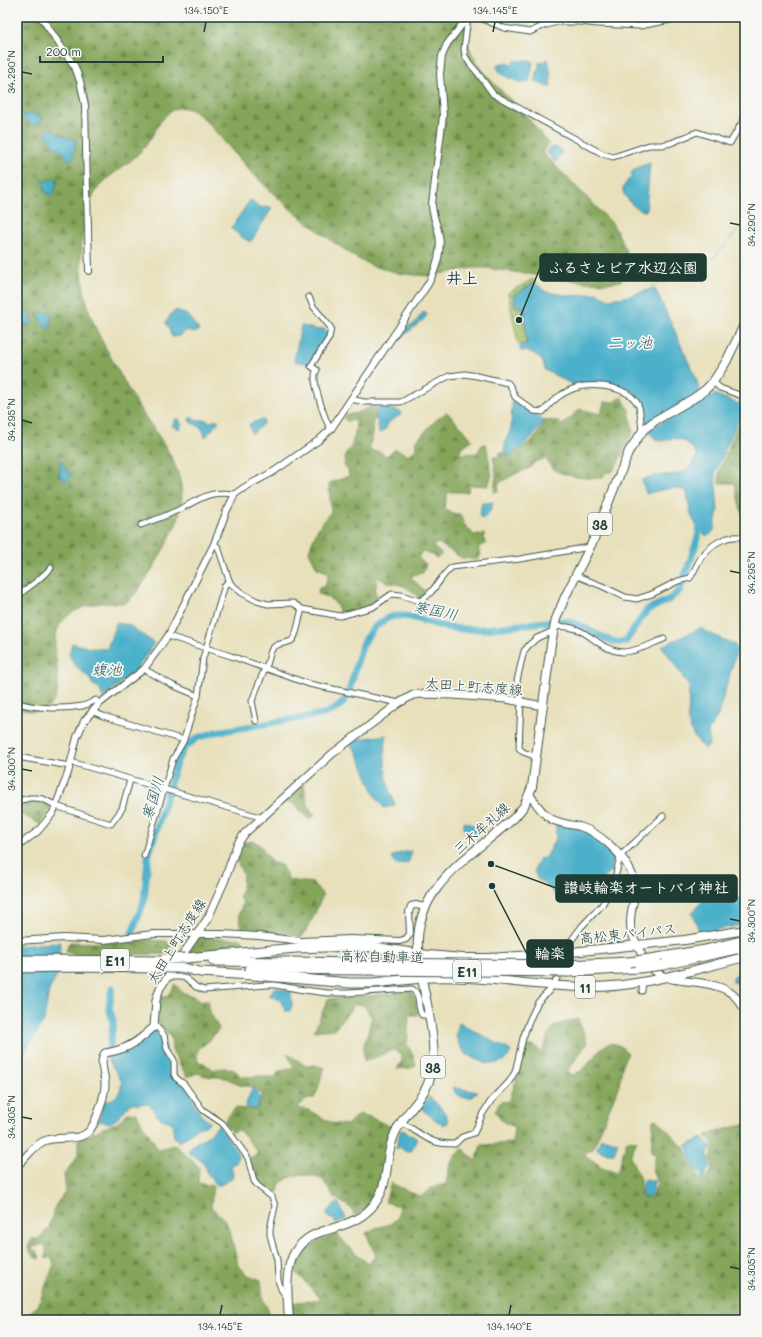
<svg xmlns="http://www.w3.org/2000/svg" width="762" height="1337" viewBox="0 0 762 1337" font-family="Mali,'Klee One',sans-serif">
<style>
.forest{fill:url(#forest-firs);stroke:#527147}
.park{fill:url(#park-dots);stroke:#627e4c}
.water{fill:#4bb0ca;stroke:#35767f}
.lines{fill:none;stroke-linecap:round;stroke-linejoin:round}
.stream{stroke:#4bb0ca;stroke-width:1}
.river{stroke:#4bb0ca;stroke-width:7}
.minor-casing{stroke:#3d5548;stroke-width:7}
.tertiary-casing{stroke:#3d5548;stroke-width:8}
.secondary-casing{stroke:#3d5548;stroke-width:9}
.primary-casing{stroke:#3d5548;stroke-width:10}
.trunk-casing{stroke:#3d5548;stroke-width:10}
.motorway-casing{stroke:#3d5548;stroke-width:11}
.minor{stroke:#fff;stroke-width:5}
.tertiary{stroke:#fff;stroke-width:6}
.secondary{stroke:#fff;stroke-width:7}
.primary{stroke:#fff;stroke-width:8}
.trunk{stroke:#fff;stroke-width:8}
.motorway{stroke:#fff;stroke-width:9}
.motorway-bridge-casing{stroke:#3d5548;stroke-width:11;stroke-linecap:butt}
.motorway-bridge{stroke:#fff;stroke-width:9}
.ticks{fill:none;stroke:#1f3d34;stroke-width:1.5}
.labels{text-anchor:middle;dominant-baseline:central;stroke-width:3.5;stroke-linejoin:round;paint-order:stroke}
.shield{fill:#f6f6f2;stroke:#60746d;stroke-width:1}
.shield-label{font-size:13px;font-weight:bold;fill:#1f3d34}
.street-label{font-size:14px;fill:#1f3d34;stroke:#f6f6f2}
.water-label{font-size:15px;font-style:italic;fill:#2c6061;stroke:#f6f6f2}
.quarter-label{font-size:16px;font-weight:bold;fill:#1f3d34;stroke:#f6f6f2}
.leader{fill:none;stroke:#1f3d34;stroke-width:1.5}
.callout-dot{fill:#1f3d34;stroke:#f6f6f2;stroke-width:1.5}
.callout{fill:#1f3d34;stroke:#1f3d34;stroke-width:1.5}
.callout-label{font-size:15px;text-anchor:middle;font-weight:bold;fill:#fff}
.neatline{fill:none;stroke:#1f3d34;stroke-width:1.5}
.ticks-label{font-size:10px;text-anchor:middle;fill:#1f3d34}
</style>
<defs>
<pattern id="forest-firs" width="22" height="20" patternUnits="userSpaceOnUse"><rect width="22" height="20" fill="#84a55a"/><path d="M5 1l3.5 6h-7zM16 11l3.5 6h-7z" fill="#6b884b"/></pattern>
<pattern id="park-dots" width="8" height="8" patternUnits="userSpaceOnUse"><rect width="8" height="8" fill="#a6be64"/><path d="M2 2h.1M6 6h.1" fill="none" stroke="#879c53" stroke-width="1.8" stroke-linecap="round"/></pattern>
</defs>
<rect width="100%" height="100%" fill="#f6f6f2"/>
<filter id="ink" filterUnits="userSpaceOnUse"><feTurbulence type="fractalNoise" baseFrequency=".025" numOctaves="2"/><feDisplacementMap in="SourceGraphic" scale="8" xChannelSelector="R" yChannelSelector="G"/><feConvolveMatrix kernelMatrix="1 2 1 2 8 2 1 2 1" color-interpolation-filters="sRGB"/></filter>
<filter id="wash" filterUnits="userSpaceOnUse"><feTurbulence type="fractalNoise" baseFrequency=".012" numOctaves="4" result="noise"/><feDisplacementMap in="SourceGraphic" scale="16" xChannelSelector="R" yChannelSelector="G"/><feGaussianBlur stdDeviation="0.9" result="paint"/><feColorMatrix in="noise" values="0 0 0 0 0 0 0 0 0 0 0 0 0 0 0 0 0 1.4 0 .05"/><feComposite in="paint" operator="in"/></filter>
<g filter="url(#wash)">
<rect width="100%" height="100%" fill="#e8e0bb"/>
<g class="forest">
<path d="M17 17H467C467 22 466 27 466 32 468 63 500 89 520 109 530 120 540 133 549 144L542 152 612 223 622 241 628 257 629 268 628 274 621 281 608 283 583 282 486 268H473L429 276 402 274 373 266 358 259 336 244 295 213 277 197 251 172 206 121C179 96 167 109 152 136 148 143 143 150 137 155 121 171 98 179 90 203 77 239 79 288 94 324 100 339 109 353 116 367 124 381 131 395 140 409 159 437 187 470 181 506 180 511 179 517 177 522 171 537 140 596 126 602 119 604 109 603 102 603 84 605 63 613 57 631 50 653 68 694 48 707 38 714 27 711 17 708Z"/>
<path d="M622 397 629 410 633 432C626 445 621 459 612 472H606L602 478C590 480 562 476 553 469 550 467 548 462 546 459L534 462 530 468 515 474 499 483 498 491 494 492 496 473 493 457H498L500 452 509 456 525 446 536 437 545 420 559 421 561 426 580 409 601 414 604 402H614Z"/>
<path d="M370 407 373 408 376 419 373 420 372 438 369 447 372 452 379 451 386 456 396 449 407 455 415 451 417 440 434 422 447 412C455 422 465 429 472 440L461 448 460 455 465 454 477 453 482 445 486 444 492 475 488 486 469 485 468 492H448L444 508 451 513 460 514 464 524 474 535 484 534 485 544 478 548 481 555 477 560 462 558 438 543 432 546 442 554 437 558 425 551 421 552 418 558 426 564 423 573 413 575 411 578 425 591 424 596 419 598C415 594 411 590 406 587 397 582 386 585 378 577L375 591 377 596 376 602 370 606 340 613C336 601 331 598 318 594L319 588 325 586 329 573 317 568 309 552C313 536 319 524 331 512L329 483 349 476 348 470 344 466 346 453 351 447 355 434 356 422 352 420 348 422 343 418 346 415 357 413Z"/>
<path d="M745 409V519L740 507 735 483H719V471Z"/>
<path d="M304 783C305 793 307 808 315 815L310 819 291 802 282 803Z"/>
<path d="M32 799 44 802 51 808 40 824 17 812V803Z"/>
<path d="M253 841 261 846 271 862 281 865 289 880 313 883 323 895 312 920 302 937C281 936 261 931 241 930L239 913 243 903 239 897 242 889 243 875 237 861 242 843Z"/>
<path d="M199 938 242 939 245 948 187 953Z"/>
<path d="M154 940 167 941 172 947 170 954 96 955 72 954 66 952 68 944 71 942 92 943Z"/>
<path d="M175 984 182 992 198 998 200 1002 208 1000V1008L219 1029 209 1041 198 1049 197 1061 204 1063 213 1070C226 1067 233 1066 241 1077 247 1077 252 1076 258 1076 264 1076 269 1078 275 1077L279 1071 294 1068 287 1053 306 1066 315 1065 325 1068C319 1078 320 1089 314 1098L306 1100 297 1108 308 1110 332 1123 347 1125 354 1118 360 1114 370 1117 391 1127C389 1134 386 1141 386 1148 384 1166 385 1188 372 1202 367 1208 361 1212 355 1216L351 1208 335 1198 322 1179C303 1174 294 1172 279 1185L278 1193 271 1194 259 1185 249 1159 258 1152 239 1130 231 1132 224 1122 235 1108 257 1110C266 1088 259 1088 240 1085 234 1084 231 1079 225 1078 216 1076 206 1078 198 1073L187 1077 172 1050 171 1038 156 1022 159 1000 169 994Z"/>
<path d="M412 991 415 997 418 1015H409L407 1045 412 1053 416 1065 412 1068 397 1069 402 1060V1055L393 1050 364 1062 363 1049 372 1018 364 1005 355 1004 335 1029 314 1031 328 999 369 996Z"/>
<path d="M578 1019 584 1033 587 1044 567 1071 573 1075C575 1074 579 1072 581 1071 598 1058 605 1028 628 1053L623 1063 619 1085 593 1149 584 1154 603 1168 617 1173 627 1140 637 1141 630 1156 640 1179V1196L645 1198H652L658 1182 652 1171 656 1155 651 1152 653 1120 657 1119 684 1148 700 1180H707L712 1169 711 1159 714 1146 706 1135 740 1125 745 1124V1320H292L290 1303 321 1299 295 1271C306 1245 311 1244 337 1234L347 1245 368 1264 376 1256 366 1233 376 1228 391 1224 398 1217 399 1206 385 1202 391 1183 421 1197 431 1188 446 1184C448 1171 450 1157 463 1149L476 1161 481 1145 512 1143 514 1127 502 1121 495 1111 500 1102 509 1101 516 1081 522 1049 528 1046H535L542 1053C552 1025 549 1026 578 1019Z"/>
<path d="M127 1113H137C142 1126 151 1136 158 1149L175 1145 199 1167 198 1183 213 1186 211 1207 225 1220 231 1235 238 1265 248 1275 261 1280 263 1299 270 1315 267 1320H25L30 1312 38 1306 54 1264 51 1257 46 1259V1248L43 1244 35 1247 32 1246 33 1250 37 1251 40 1258 38 1260 30 1252 28 1247 32 1239H38L49 1228 55 1206 66 1191 64 1175 78 1155V1140L106 1127 117 1123Z"/>
</g>
<path class="park" d="M533 279 535 282 513 295 515 307 523 308 526 344H518L508 293Z"/>
<g class="water">
<path d="M548 59 551 76 550 88 535 81 537 72 539 71V63Z"/>
<path d="M527 60 533 62 529 82 527 83C517 82 497 76 497 65L502 63 511 64 514 61Z"/>
<path d="M32 111 34 116 36 115 40 118H44L43 120 37 125 35 124 32 125 24 118 22 120 19 116H17V112C22 116 28 116 32 111Z"/>
<path d="M54 129 57 134C64 134 69 140 76 139L73 158 68 160 66 156H64V152L52 145C52 139 44 137 47 130Z"/>
<path d="M551 147H556L562 151 556 162 551 158 550 154 545 153Z"/>
<path d="M650 163 646 211C638 210 634 207 630 202 620 190 621 189 630 178 633 174 630 176 632 172 636 167 644 165 650 163Z"/>
<path d="M43 178 45 182 47 183 48 180 54 179 56 181 57 179H58L53 196 45 192 44 184 42 182Z"/>
<path d="M250 200 262 208 267 206 272 208 252 240 250 242 240 236 231 228Z"/>
<path d="M535 283 546 292 572 296 598 293 609 299 624 297 655 288 696 378 700 392 647 426C645 416 644 404 637 397 634 392 630 389 625 388 613 384 586 381 575 386L545 370C544 357 532 350 520 351V345L527 344 524 307 516 306 514 295Z"/>
<path d="M30 310V319L33 322 29 326 24 324 17 325V316L22 315V312L24 313 25 311 27 312Z"/>
<path d="M176 310 187 315 199 330 194 333 188 331H184C182 336 177 337 172 337L166 322 171 314Z"/>
<path d="M41 312 50 313 52 315 50 324 53 325 48 329 40 321Z"/>
<path d="M423 312H425L427 315 424 319 400 339 397 336 403 328C414 327 417 320 423 312Z"/>
<path d="M301 326 320 330 323 328 329 333 310 364 294 361Z"/>
<path d="M714 394 736 403 743 409 715 473 718 511 714 530 710 535 706 536C690 519 690 514 687 492 676 484 658 491 646 494L642 480C656 472 674 478 686 471 691 467 693 460 697 455 690 444 684 437 670 439 667 440 663 441 660 441 655 440 651 435 648 431L654 426 694 406Z"/>
<path d="M512 400 544 421C535 434 524 448 509 455L504 453 506 440 511 428Z"/>
<path d="M375 408C384 408 392 409 401 412V415L389 422 385 430 382 431 381 433H379Z"/>
<path d="M192 416 196 420H207L208 422 214 421 216 419 219 421 205 438 204 433 201 427 190 422 189 419Z"/>
<path d="M176 419H179C181 423 182 425 180 429L172 426Z"/>
<path d="M260 420H263L264 421 262 425 252 434 249 424Z"/>
<path d="M59 460 62 461 63 466C66 469 67 472 71 474V476L66 481 61 478 59 475 60 469Z"/>
<path d="M493 502 490 511 483 519 479 516 482 503Z"/>
<path d="M116 623 129 625 154 643 137 669 103 698 99 688 93 685 89 678 73 663 69 654 72 643 90 648 107 649 112 634Z"/>
<path d="M701 628C712 636 724 639 735 645L737 650 718 715 708 732 710 745 704 749 693 735 688 721 689 686 662 646Z"/>
<path d="M387 735C383 753 385 770 389 788 390 794 395 799 394 806L384 808 375 795 357 752 350 744 357 739Z"/>
<path d="M464 822 469 823 480 830C473 837 470 839 464 830Z"/>
<path d="M556 824 576 828 598 836 617 856 613 861 611 871 589 897 583 900 566 902 557 897 545 883 538 880 534 871 536 865 540 858 544 859 556 838Z"/>
<path d="M411 851 412 852 408 863 398 865 395 863 391 857 400 853Z"/>
<path d="M729 887 731 893 745 902V924L700 933 692 913C702 900 712 890 729 887Z"/>
<path d="M60 942 61 944 58 955 59 969 58 975 49 990 44 1021 22 1056 17 1057V946Z"/>
<path d="M745 964V985L732 982 734 977Z"/>
<path d="M275 987 291 992 292 1005 290 1011H285L286 1008 283 1006 281 1001 269 995Z"/>
<path d="M459 1023 511 1051C504 1071 478 1063 465 1053 460 1048 458 1042 456 1036Z"/>
<path d="M158 1028C160 1032 165 1039 165 1044 165 1054 163 1054 172 1062V1076L174 1079C190 1078 193 1106 202 1116 204 1118 207 1120 210 1122L205 1126 197 1128 179 1142 174 1137 172 1122C168 1121 162 1120 159 1117 151 1111 156 1105 142 1103L140 1105 131 1103 118 1118 111 1123 99 1121 104 1101C117 1100 120 1093 122 1082L107 1057V1054L116 1051 120 1054 129 1050Z"/>
<path d="M453 1087 477 1092 478 1093 473 1095 472 1097H462L455 1093Z"/>
<path d="M252 1088H254L255 1090 258 1091 257 1095 261 1099 256 1109 245 1107Z"/>
<path d="M429 1097C437 1103 448 1113 448 1123L442 1125V1122H438L423 1110 422 1107Z"/>
<path d="M218 1125 228 1138 231 1144 236 1149 238 1157 237 1162 230 1166 233 1173 232 1178 221 1185H217L207 1173 206 1168 201 1160 188 1153C190 1143 202 1140 209 1135 212 1132 215 1128 218 1125Z"/>
<path d="M403 1130 417 1139 411 1151H407L399 1147 396 1149 400 1131Z"/>
<path d="M704 1137 707 1143 712 1146 711 1150 709 1151 707 1158H710L709 1161 710 1167 707 1171 705 1175 707 1176 706 1178H701L702 1174 696 1170 686 1146Z"/>
<path d="M601 1138 618 1142 614 1153H605L597 1149Z"/>
<path d="M643 1180 655 1181 653 1186 654 1189 652 1192V1196L646 1197 641 1195Z"/>
<path d="M338 1202 346 1219 335 1223V1220L329 1218 326 1213Z"/>
</g>
<g class="lines">
<path class="stream" d="M651 288 652 286 691 272 709 261 722 250 745 220"/>
<g class="river">
<path d="M731 410 745 403"/>
<path d="M132 933 144 901 148 858 176 763 184 748 197 738 216 732 324 714C332 711 339 708 344 701 348 696 350 688 352 681 358 661 361 636 380 623 384 620 391 616 396 616 413 614 434 626 452 628 480 632 509 626 537 623 547 622 559 620 570 622 585 625 612 648 626 641L647 610 670 599 680 590 698 538 700 521"/>
<path d="M112 988 109 1008 113 1020V1025L109 1050 112 1057"/>
</g>
</g>
</g>
<g filter="url(#ink)">
<g class="lines">
<g class="minor-casing">
<g id="minor">
<path d="M468 17 464 49 465 56 470 64 477 72 493 94 603 154 613 157 649 145H662L671 143 697 132 730 143 745 117"/>
<path d="M478 17 504 28 530 32 543 26 557 22H579L598 24 640 26 685 17"/>
<path d="M309 297 313 306 331 328 329 338 311 366 317 370C316 371 315 374 315 376 314 385 325 422 331 429"/>
<path d="M713 382 720 388 745 397"/>
<path d="M351 399 364 402H401L449 376 465 374 477 376 508 383 511 387 515 397 534 411 543 412C548 406 554 399 561 395 567 391 577 387 584 386 602 384 632 388 639 407 641 415 641 424 642 432"/>
<path d="M141 525C154 520 169 515 182 508 204 497 208 491 235 494"/>
<path d="M214 544 218 547 230 583 242 593 257 601 268 604 293 603 302 609 340 616 373 607 392 594 401 595 420 601C434 594 440 576 452 567L520 559 590 547"/>
<path d="M577 576 602 586 625 597 637 599 652 594 678 581 690 578C695 571 697 562 703 555 713 543 729 533 745 538"/>
<path d="M17 596 37 581 51 568"/>
<path d="M554 627C587 622 595 650 622 652 636 652 651 644 664 639"/>
<path d="M168 636 231 656 309 684 399 703"/>
<path d="M144 669 172 685 198 696"/>
<path d="M17 702C32 709 65 709 82 706 87 705 92 702 96 700L99 704"/>
<path d="M92 710 94 712 103 716 184 740"/>
<path d="M256 721 252 701 265 668C270 662 268 653 273 648 277 643 285 644 291 641 297 638 299 617 302 609"/>
<path d="M17 757 70 766"/>
<path d="M537 757 523 752 519 748 521 701 517 681 521 663 524 651 529 645 537 638 553 631"/>
<path d="M71 762 260 817"/>
<path d="M17 801 30 798H36L43 799 59 807 111 824 122 809 130 780"/>
<path d="M144 856 173 759 183 742 198 696 203 658 225 585 229 580"/>
<path d="M167 977H181L187 979 196 987 204 990 266 985H275L304 990 327 993H348L412 989C422 995 416 1006 422 1015H428"/>
<path d="M642 991 643 981"/>
<path d="M155 1025 164 1035 167 1049 174 1060V1074L176 1078 184 1084 203 1110 222 1123 227 1129 248 1158 254 1181 258 1186 272 1197 275 1206 270 1229V1235L277 1260 278 1280 281 1289 287 1298"/>
<path d="M400 1122C411 1127 424 1138 433 1141 440 1144 448 1144 455 1144L462 1137 474 1133 483 1113 491 1101 509 1082 515 1072 523 1038 529 1021 538 1002 549 991 556 980 560 972 562 953 582 926 602 905 614 883 620 856 663 816"/>
</g>
</g>
<g class="tertiary-casing">
<g id="tertiary">
<path d="M41 17 75 67 80 81 85 105 89 271"/>
<path d="M17 847 38 831 53 813 68 773 77 737 84 721 99 704 144 669 168 636 214 544 227 510 235 494 245 487 273 472 319 440 331 429 428 284C436 270 442 250 439 235 437 224 432 215 432 204L443 116 440 74 442 56 447 44 468 17"/>
<path d="M17 941 64 938 104 940 153 934H222L259 936 301 941 351 939 400 941 406 939 410 934 409 912 411 906 416 905 425 907"/>
</g>
</g>
<g class="secondary-casing">
<g id="secondary">
<path d="M530 795C535 802 540 810 547 816 556 824 570 824 581 827 598 832 621 853 629 868 643 891 627 908 631 930 633 939 638 947 642 955 649 968 657 975 672 979 689 982 716 982 731 993 737 997 741 1004 745 1010"/>
<path d="M17 1166C26 1158 33 1146 44 1141 58 1135 80 1143 90 1130 97 1120 104 1098 105 1086 106 1076 98 1062 105 1053 111 1052 116 1051 121 1049 133 1046 145 1035 154 1027L156 1000 160 988 208 918 224 882 237 845 245 833 332 754 399 703 413 695 422 694 453 695 506 699 543 706"/>
</g>
</g>
<g class="primary-casing">
<g id="primary">
<path d="M419 959C408 889 471 857 515 817L524 806 532 787 551 644 556 619 565 597 593 541 629 451 644 429 656 420 694 398 705 390 713 382 726 362 745 323"/>
<path d="M289 1320C287 1284 280 1244 324 1231 340 1226 357 1222 370 1209 390 1188 384 1166 392 1141 398 1120 416 1107 426 1088 443 1056 426 1007 421 972"/>
</g>
</g>
<g class="trunk-casing">
<g id="trunk">
<path d="M418 954 462 958H488L562 953 685 940 745 930"/>
<path d="M422 978C477 974 532 987 588 987 639 988 695 969 745 957"/>
</g>
</g>
<g class="motorway-casing">
<g id="motorway">
<path d="M186 958 296 948 354 946 373 947 418 954"/>
<path d="M657 958 705 950 745 940"/>
<path d="M17 960 165 961"/>
<path d="M213 961 367 963"/>
<path d="M567 965 629 962"/>
<path d="M663 965 745 947"/>
<path d="M17 968 65 967 163 968"/>
<path d="M184 968 200 972 253 975 350 983H373L422 978"/>
<path d="M250 969 367 970"/>
<path d="M568 972 639 968"/>
</g>
</g>
<use href="#minor" class="minor"/>
<use href="#tertiary" class="tertiary"/>
<use href="#secondary" class="secondary"/>
<use href="#primary" class="primary"/>
<use href="#trunk" class="trunk"/>
<use href="#motorway" class="motorway"/>
<g class="motorway-bridge-casing">
<g id="motorway-bridge">
<path d="M165 959 186 958"/>
<path d="M629 962 657 958"/>
<path d="M367 963 567 965"/>
<path d="M163 968H184"/>
<path d="M639 968 663 965"/>
<path d="M367 970 568 972"/>
</g>
</g>
<use href="#motorway-bridge" class="motorway-bridge"/>
</g>
</g>
<path class="ticks" d="M204 32 206 22M493 32 495 22M22 72 32 74M730 223 740 225M22 420 32 423M730 571 740 573M22 769 32 771M730 919 740 921M22 1117 32 1119M730 1267 740 1269M220 1315 222 1305M509 1315 511 1305"/>
<g class="labels">
<g class="shield">
<rect x="588" y="513" width="24" height="22" rx="3"/>
<rect x="101" y="949" width="28" height="22" rx="3"/>
<rect x="453" y="960" width="28" height="22" rx="3"/>
<rect x="575" y="976" width="20" height="22" rx="3"/>
<rect x="421" y="1056" width="24" height="22" rx="3"/>
</g>
<g class="shield-label">
<text x="600" y="524">38</text>
<text x="115" y="960">E11</text>
<text x="467" y="971">E11</text>
<text x="585" y="987">11</text>
<text x="433" y="1067">38</text>
</g>
<g class="street-label">
<text transform="translate(474 686) rotate(4)">太田上町志度線</text>
<text transform="translate(481 828) rotate(-42)">三木牟礼線</text>
<text transform="translate(628 933) rotate(-6)">高松東バイパス</text>
<text transform="translate(176 941) rotate(-58)">太田上町志度線</text>
<text transform="translate(382 956) rotate(1)">高松自動車道</text>
</g>
<g class="water-label">
<text x="630" y="342">二ッ池</text>
<text transform="translate(436 610) rotate(12)">寒国川</text>
<text x="107" y="669">蝮池</text>
<text transform="translate(152 798) rotate(-74)">寒国川</text>
</g>
<g class="quarter-label">
<text x="462" y="277">井上</text>
</g>
</g>
<path class="leader" d="M519 320L540 268M491 864L556 888M492 886L527 954"/>
<g class="callout-dot">
<circle cx="519" cy="320" r="4"/>
<circle cx="491" cy="864" r="4"/>
<circle cx="492" cy="886" r="4"/>
</g>
<g class="callout">
<rect x="540" y="254" width="166" height="27" rx="4"/>
<rect x="556" y="875" width="181" height="27" rx="4"/>
<rect x="527" y="940" width="46" height="27" rx="4"/>
</g>
<g class="callout-label">
<text x="623" y="273">ふるさとピア水辺公園</text>
<text x="646" y="893">讃岐輪楽オートバイ神社</text>
<text x="550" y="959">輪楽</text>
</g>
<rect width="762" height="1337" fill="none" stroke="#f6f6f2" stroke-width="44"/>
<path d="M40 56v6h123v-6" fill="none" stroke="#1f3d34" stroke-width="2"/>
<text x="46" y="56" font-size="12" fill="#1f3d34" stroke="#f6f6f2" stroke-width="3" paint-order="stroke">200 m</text>
<rect x="22" y="22" width="718" height="1293" class="neatline"/>
<g class="ticks-label">
<text x="206" y="14">134.150°E</text>
<text x="495" y="14">134.145°E</text>
<text transform="translate(11 72) rotate(-90)" y="4">34.290°N</text>
<text transform="translate(751 225) rotate(-90)" y="4">34.290°N</text>
<text transform="translate(11 420) rotate(-90)" y="4">34.295°N</text>
<text transform="translate(751 573) rotate(-90)" y="4">34.295°N</text>
<text transform="translate(11 769) rotate(-90)" y="4">34.300°N</text>
<text transform="translate(751 921) rotate(-90)" y="4">34.300°N</text>
<text transform="translate(11 1117) rotate(-90)" y="4">34.305°N</text>
<text transform="translate(751 1269) rotate(-90)" y="4">34.305°N</text>
<text x="220" y="1330">134.145°E</text>
<text x="509" y="1330">134.140°E</text>
</g>
</svg>
